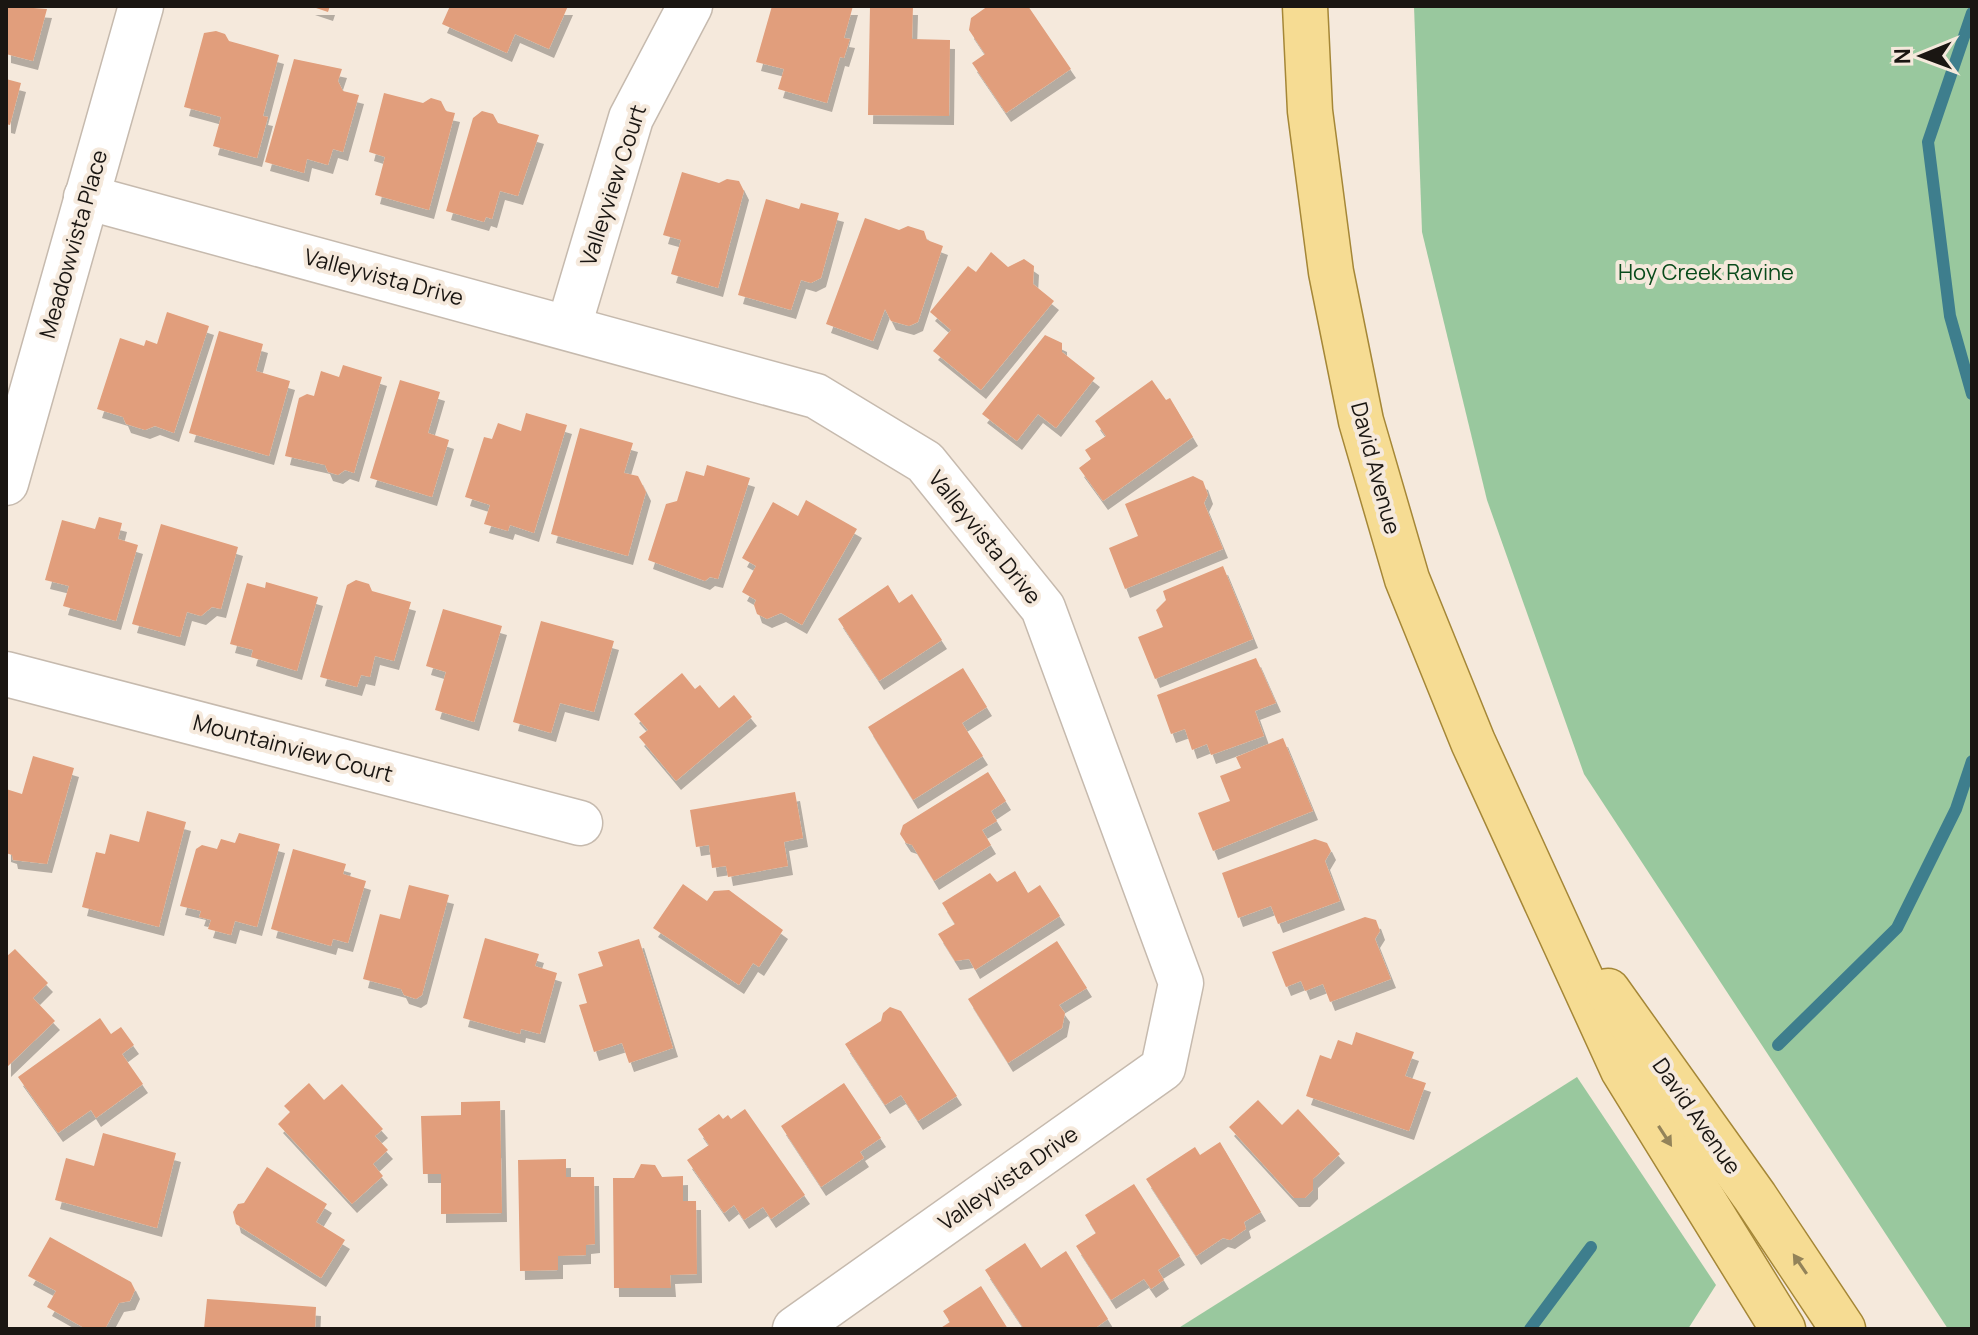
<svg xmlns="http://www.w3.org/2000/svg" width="1978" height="1335" viewBox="0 0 1978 1335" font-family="Manrope,sans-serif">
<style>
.green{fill:#99c89e}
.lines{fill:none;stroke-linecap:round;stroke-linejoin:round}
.stream{stroke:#3e7e8d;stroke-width:12}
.building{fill:#e19e7b;filter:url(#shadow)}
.minor-casing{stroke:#c6baae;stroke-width:47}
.major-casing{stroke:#a58737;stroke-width:47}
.minor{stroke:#fff;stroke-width:44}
.major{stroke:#f6dc93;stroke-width:44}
.oneway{fill:#938359}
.labels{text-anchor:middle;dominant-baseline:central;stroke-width:8;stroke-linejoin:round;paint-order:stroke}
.street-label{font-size:22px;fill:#1a1612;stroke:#f5e9dc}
.park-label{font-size:22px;fill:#094b1b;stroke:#f5e9dc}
</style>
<defs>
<filter id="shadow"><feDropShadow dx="5" dy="9" stdDeviation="0" flood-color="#0004"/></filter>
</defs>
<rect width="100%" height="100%" fill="#f5e9dc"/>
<g class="green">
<path d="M1414 6H1972V1329H1948L1584 774 1487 500 1422 232Z"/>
<path d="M1577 1077 1716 1285 1688 1329H1177Z"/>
</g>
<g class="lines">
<g class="stream">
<path d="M1972 13 1928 142 1950 316 1972 394"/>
<path d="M1778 1045 1897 928 1956 809 1972 761"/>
<path d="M1530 1329 1591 1247"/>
</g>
</g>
<g class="building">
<path d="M6 6 47 9 33 61 6 54Z"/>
<path d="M310 6H330L328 12Z"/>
<path d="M450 6H568L549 49 515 34 507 53 442 24Z"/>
<path d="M772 6H853L844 38 850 39 844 58 840 57 827 103 778 89 784 69 756 62Z"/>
<path d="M870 6H913L912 39 950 40 949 116 868 115Z"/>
<path d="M988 6H1028L1071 69 1006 113 972 63 985 54 969 30 971 18Z"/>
<path d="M216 31 225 34 229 41 279 55 263 116 268 117 257 158 213 146 221 117 184 107 204 33Z"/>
<path d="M294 59 342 69 338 81 343 91 359 95 343 152 333 149 328 165 307 159 304 173 265 162Z"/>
<path d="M6 79 21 83 10 125 6 124Z"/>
<path d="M384 93 423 103 431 98 441 101 446 111 455 113 429 210 375 195 385 157 369 152Z"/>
<path d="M482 111 493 114 498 123 539 135 518 196 500 191 492 219 486 217 484 222 446 211 473 118Z"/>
<path d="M682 172 719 183 727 179 739 181 744 191 718 288 671 274 681 240 663 235Z"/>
<path d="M766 199 799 209 801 203 839 213 821 278 811 283 801 280 791 310 738 295Z"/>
<path d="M865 218 899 230 908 226 924 231 927 240 943 246 918 322 909 326 891 321 885 309 873 341 826 324Z"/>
<path d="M991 252 1008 267 1024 259 1034 266 1033 284 1054 301 981 390 933 351 951 330 930 312 968 266 976 272Z"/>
<path d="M167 312 209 326 174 433 155 426 145 430 126 424 123 417 97 409 120 338 144 346 146 340 157 344Z"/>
<path d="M219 331 263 344 256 371 290 381 269 456 189 433Z"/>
<path d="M1045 335 1062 343V352L1095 378 1056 428 1038 414 1017 441 982 414Z"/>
<path d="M343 365 382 377 354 473 345 470 338 475 328 472 325 465 285 456 299 398 307 394 314 396 321 371 339 377Z"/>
<path d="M400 380 440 392 428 433 449 440 432 497 370 478Z"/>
<path d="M1152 380 1166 400 1170 398 1193 437 1103 501 1079 468 1091 459 1085 450 1106 436 1095 421Z"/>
<path d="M526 413 567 425 534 533 510 525 508 531 484 524 490 505 465 497 484 437 492 439 498 423 521 431Z"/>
<path d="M580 428 633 443 624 473 638 476 646 492 628 556 551 534Z"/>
<path d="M707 465 750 478 718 579 710 577 705 581 648 560 666 504 677 501 686 471 704 476Z"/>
<path d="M1193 476 1203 481 1208 495 1204 503 1223 549 1125 589 1109 548 1138 536 1125 504Z"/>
<path d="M806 500 857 529 802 625 781 613 767 619 757 614 754 605 756 600 742 592 756 566 742 558 773 502 798 516Z"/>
<path d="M99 517 122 523 118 539 138 545 116 621 63 606 69 586 45 580 62 520 95 529Z"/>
<path d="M161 524 238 547 221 609 212 607 201 616 187 612 180 637 132 624Z"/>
<path d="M1223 566 1253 639 1155 679 1138 637 1163 627 1156 610 1166 600 1163 591Z"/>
<path d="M356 580 369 584 372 591 411 602 394 661 375 656 370 677 361 675 357 687 320 677 347 585Z"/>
<path d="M266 582 318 597 297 671 251 657 253 650 230 644 247 583 265 588Z"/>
<path d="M888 585 899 603 912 594 942 640 879 681 838 619Z"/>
<path d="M443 609 502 626 474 722 435 710 446 672 426 666Z"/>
<path d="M541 621 614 641 594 712 560 703 551 733 513 722Z"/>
<path d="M1256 658 1276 703 1255 711 1264 736 1211 755 1207 744 1192 750 1185 729 1171 734 1157 695Z"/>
<path d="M963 668 987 707 962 723 983 756 913 800 868 727Z"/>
<path d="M682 673 695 689 700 685 719 708 734 695 752 717 676 781 639 737 648 730 634 714Z"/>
<path d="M1283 738 1313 811 1213 851 1198 813 1230 801 1220 776 1241 768 1236 757Z"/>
<path d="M33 756 74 768 47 864 13 860 12 855 6 853V789L22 794Z"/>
<path d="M988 772 1006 801 991 811 997 821 982 830 991 845 934 881 912 845 906 843 900 834 903 825Z"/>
<path d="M795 792 803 838 784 842 788 866 728 877 726 866 712 868 709 845 696 847 690 810Z"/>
<path d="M147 811 186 822 159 927 82 907 96 852 105 854 110 834 139 842Z"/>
<path d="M239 833 280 844 257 927 235 921 231 935 208 929 211 920 199 917 201 911 180 906 196 849 202 845 217 849 221 839 235 843Z"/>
<path d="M1315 839 1327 843 1331 851 1325 861 1340 901 1278 924 1271 906 1238 918 1222 873Z"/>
<path d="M293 849 346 864 343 874 366 881 348 943 333 939 331 946 271 929Z"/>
<path d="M1015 871 1028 893 1040 885 1060 916 975 970 969 959 955 961 938 934 955 924 942 903 990 873 997 882Z"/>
<path d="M683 884 707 901 714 891 729 890 783 930 759 967 753 963 739 985 653 928Z"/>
<path d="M409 885 449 895 422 995 416 999 404 995 401 989 363 979 380 914 400 919Z"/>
<path d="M1365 917 1376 920 1380 931 1375 939 1391 979 1330 1002 1323 984 1305 991 1301 981 1286 987 1272 952Z"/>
<path d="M485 938 539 954 535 966 557 973 540 1034 521 1029 520 1034 463 1018Z"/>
<path d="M639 939 673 1048 629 1063 622 1043 594 1052 579 1005 587 1003 578 974 603 966 598 952Z"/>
<path d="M1057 941 1087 988 1059 1005 1065 1013 1062 1028 1008 1063 968 999Z"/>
<path d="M15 949 48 983 33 998 55 1021 6 1068V957Z"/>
<path d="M890 1007 901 1011 957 1096 918 1121 901 1095 885 1105 845 1044 881 1021 883 1013Z"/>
<path d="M100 1018 111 1034 121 1027 134 1045 122 1054 143 1084 96 1118 91 1110 58 1133 18 1077Z"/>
<path d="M1356 1032 1414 1052 1405 1076 1426 1083 1409 1131 1306 1096 1320 1055 1331 1059 1338 1040 1352 1045Z"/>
<path d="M309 1083 324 1100 342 1084 383 1129 375 1136 388 1150 373 1164 383 1176 352 1204 278 1124 290 1112 284 1106Z"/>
<path d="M844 1083 881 1138 860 1152 864 1158 821 1187 781 1126Z"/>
<path d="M1258 1100 1282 1125 1298 1109 1340 1154 1313 1179V1190L1305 1198H1294L1229 1127Z"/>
<path d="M500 1101 502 1213 441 1214V1174H423L421 1116 461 1115V1102Z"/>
<path d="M745 1109 805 1195 771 1219 763 1207 744 1220 734 1205 724 1213 687 1160 709 1145 698 1129 719 1114 723 1119 728 1115 731 1119Z"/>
<path d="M103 1133 176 1153 157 1228 55 1200 66 1158 94 1166Z"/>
<path d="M1220 1142 1261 1212 1244 1222 1246 1229 1230 1240 1223 1238 1196 1256 1146 1179 1195 1147 1200 1155Z"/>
<path d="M566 1159V1177H594L595 1244 586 1245V1255L558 1256V1270L520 1271 518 1160Z"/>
<path d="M641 1164 655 1165 662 1177 683 1176V1201H696L697 1274 670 1275 671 1288H614L613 1178H634Z"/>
<path d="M267 1167 327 1204 316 1222 345 1240 321 1278 236 1224 233 1212 238 1204 244 1203Z"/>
<path d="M1134 1184 1180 1256 1158 1270 1164 1280 1151 1289 1144 1279 1111 1300 1076 1246 1096 1233 1085 1215Z"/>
<path d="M50 1237 131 1282 135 1290 130 1301 119 1303 105 1329H86L47 1307 56 1291 28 1276Z"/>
<path d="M1025 1243 1041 1268 1066 1251 1108 1319 1094 1329H1024L985 1270Z"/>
<path d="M981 1286 1008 1329H939L950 1322 943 1311Z"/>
<path d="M207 1299 316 1307 315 1329H204Z"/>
</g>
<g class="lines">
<g class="minor-casing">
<g id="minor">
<path d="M86 197 816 396 925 462 1043 608 1181 983 1163 1068 795 1329"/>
<path d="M569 326 631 118 690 6"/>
<path d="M6 483 141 6"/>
<path d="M6 674 580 823"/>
</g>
</g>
<g class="major-casing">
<g id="major">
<path d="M1305 6 1310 111 1331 272 1361 421 1407 579 1473 742 1623 1070 1783 1329"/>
<path d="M1608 991 1755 1197 1843 1329"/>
</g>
</g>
<use href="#minor" class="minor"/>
<use href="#major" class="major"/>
</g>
<defs><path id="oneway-solid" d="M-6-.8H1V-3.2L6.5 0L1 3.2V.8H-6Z" transform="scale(2)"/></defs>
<g class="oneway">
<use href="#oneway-solid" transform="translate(1665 1136) rotate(57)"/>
<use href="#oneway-solid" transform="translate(1800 1264) rotate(-124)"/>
</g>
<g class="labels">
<g class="street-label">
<text transform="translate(613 185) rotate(-72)">Valleyview Court</text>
<text transform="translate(73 244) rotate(-74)">Meadowvista Place</text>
<text transform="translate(384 277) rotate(15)">Valleyvista Drive</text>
<text transform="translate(1376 468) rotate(75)">David Avenue</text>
<text transform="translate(985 537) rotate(51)">Valleyvista Drive</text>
<text transform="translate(293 748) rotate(15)">Mountainview Court</text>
<text transform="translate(1697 1116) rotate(55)">David Avenue</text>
<text transform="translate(1008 1178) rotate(-35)">Valleyvista Drive</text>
</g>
<g class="park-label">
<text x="1706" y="272">Hoy Creek Ravine</text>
</g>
</g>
<rect width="1978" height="1335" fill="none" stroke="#1a1612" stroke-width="16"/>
<g transform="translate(1922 56) rotate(269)" stroke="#f5e9dc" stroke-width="6" paint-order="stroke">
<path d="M0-6L14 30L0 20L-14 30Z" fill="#1a1612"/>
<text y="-12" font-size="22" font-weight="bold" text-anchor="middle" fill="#1a1612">N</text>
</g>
</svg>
